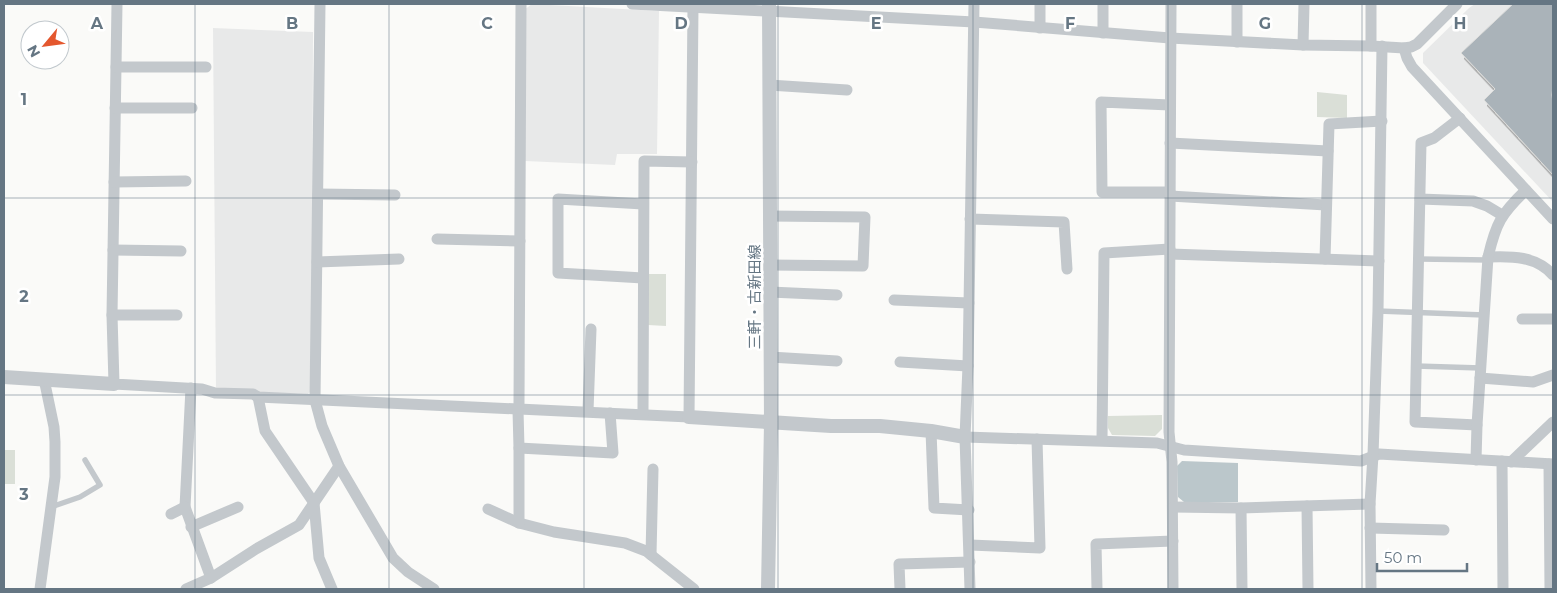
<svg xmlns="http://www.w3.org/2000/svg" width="1557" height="593" viewBox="0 0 1557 593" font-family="Montserrat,'Noto Sans JP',sans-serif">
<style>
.built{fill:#e8e9e9}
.green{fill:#dadfd7}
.water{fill:#bbc7cb}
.building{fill:#aab3b9;stroke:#dcdcda;filter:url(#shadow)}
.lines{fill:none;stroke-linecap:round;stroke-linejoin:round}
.service{stroke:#c3c8cc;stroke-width:5.5}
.minor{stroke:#c3c8cc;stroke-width:11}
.tertiary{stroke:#c3c8cc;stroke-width:14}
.grid{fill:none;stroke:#657683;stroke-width:1;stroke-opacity:0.55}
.labels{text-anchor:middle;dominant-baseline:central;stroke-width:5;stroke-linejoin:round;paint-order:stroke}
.street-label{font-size:15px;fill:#657683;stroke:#fff}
.grid-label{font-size:16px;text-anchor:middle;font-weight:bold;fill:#657683;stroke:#fff;stroke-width:5;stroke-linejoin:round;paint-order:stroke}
</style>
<defs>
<filter id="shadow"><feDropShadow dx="3" dy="5.5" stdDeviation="0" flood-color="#0004"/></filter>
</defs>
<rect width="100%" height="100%" fill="#fafaf8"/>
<g class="built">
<path d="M532 4 659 11 657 154H617L615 165 525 161 524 10Z"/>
<path d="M1475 4H1553V202L1423 63V53L1469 8Z"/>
<path d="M213 28 313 32 312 390 308 394 216 391Z"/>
</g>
<g class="green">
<path d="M1317 92 1347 95V118L1317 117Z"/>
<path d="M648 274H666V326L648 325Z"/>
<path d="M1162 415V429L1155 436 1112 435 1108 428V416Z"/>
<rect x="4" y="450" width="11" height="34"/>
</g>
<path class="water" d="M1182 461 1238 463V502H1184L1178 497 1177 466Z"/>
<path class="building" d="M1513 4H1553V86L1552 95 1553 103V175L1484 100 1495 89 1461 53Z"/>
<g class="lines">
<g class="service">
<path d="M1419 259 1488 260"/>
<path d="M1378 311 1484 315"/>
<path d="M1416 366 1481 368"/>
<path d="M51 507 80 497 100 485 85 460"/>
</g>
<g class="minor">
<path d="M117 4 112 315 114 384 202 389 215 393 253 394 258 397 689 417 693 7"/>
<path d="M320 4 315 400 322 426 339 466 393 558 408 572 434 589"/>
<path d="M632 4 974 22 1170 38 1303 45 1371 46 1404 48 1411 47 1417 44 1457 4"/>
<path d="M1171 4 1169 432 1172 462 1173 589"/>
<path d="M1040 28V4"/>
<path d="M1103 33V4"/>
<path d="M1237 42V4"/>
<path d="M1303 45 1304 4"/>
<path d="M1371 46V4"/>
<path d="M1404 48 1407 58 1412 67 1553 219"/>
<path d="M116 67H206"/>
<path d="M769 85 847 90"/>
<path d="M115 108H192"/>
<path d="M1460 118 1434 138 1421 143 1415 422 1477 425"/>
<path d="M1170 143 1328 151"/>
<path d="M114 182 186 181"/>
<path d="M1170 192H1102L1101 102 1170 105"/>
<path d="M318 194 395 195"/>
<path d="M1170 196 1326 205"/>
<path d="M1420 199 1473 201 1487 206 1502 215"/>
<path d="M769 216 865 217 863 266 770 265"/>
<path d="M970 219 1064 222 1067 269"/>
<path d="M437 239 520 241"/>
<path d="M113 250 181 251"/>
<path d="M1170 254 1379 261"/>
<path d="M1488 257C1512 256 1536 256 1553 275"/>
<path d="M1325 259 1329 124 1382 121"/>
<path d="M317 262 399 259"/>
<path d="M643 278 558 273V199L643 204"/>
<path d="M770 292 837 295"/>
<path d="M894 300 969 303"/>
<path d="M112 315H177"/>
<path d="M1522 319H1553"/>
<path d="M770 357 837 361"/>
<path d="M900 362 968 366"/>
<path d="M1480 378 1533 382 1553 375"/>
<path d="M191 388 185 507 211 578"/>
<path d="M258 397 265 431 314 503 319 558 332 589"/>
<path d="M588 411 591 329"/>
<path d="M643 414 644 161 692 162"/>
<path d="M931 431 934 508 969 510"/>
<path d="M965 437 1157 443 1184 450 1361 461 1379 454 1553 464"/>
<path d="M1102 440 1104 253 1170 249"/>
<path d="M519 448 613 453 610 413"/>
<path d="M1476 460 1477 425 1488 257C1496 223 1501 214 1526 190"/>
<path d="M1502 461 1503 589"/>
<path d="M1511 462 1553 422"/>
<path d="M1549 464 1550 589"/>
<path d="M1307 506 1308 589"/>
<path d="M1173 507 1241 508 1370 504"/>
<path d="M1241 508 1242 589"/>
<path d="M488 509 519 523 554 532 625 543 646 551 694 589"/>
<path d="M171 514 185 507"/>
<path d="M519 523V448L518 410 519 404 521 4"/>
<path d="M191 527 238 507"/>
<path d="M1370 528 1444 530"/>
<path d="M970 545 1040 548 1037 439"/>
<path d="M651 555 653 469"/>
<path d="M40 589 55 477V442L54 427 44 379"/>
<path d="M186 589 211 578 256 549 299 525 339 466"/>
<path d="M900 589 899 564 970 562"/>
<path d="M970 589 965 437 968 366 974 4"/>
<path d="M1097 589 1096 544 1173 541"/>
<path d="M1371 589 1370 504 1373 455 1378 311 1382 46"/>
</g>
<g class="tertiary">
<path d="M4 377 114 384"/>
<path d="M689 417 831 426H880L931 431 965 437"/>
<path d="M768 589 771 423 769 4"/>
</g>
</g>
<path class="grid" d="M195 4V589M389 4V589M584 4V589M778 4V589M973 4V589M1168 4V589M1362 4V589M4 198H1553M4 395H1553"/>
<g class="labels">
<g class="street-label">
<text transform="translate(754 297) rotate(-90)">三軒・古新田線</text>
</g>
</g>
<g class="grid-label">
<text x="97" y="29">A</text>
<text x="292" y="29">B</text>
<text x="487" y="29">C</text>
<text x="681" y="29">D</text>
<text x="876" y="29">E</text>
<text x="1070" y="29">F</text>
<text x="1265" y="29">G</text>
<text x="1460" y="29">H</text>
<text x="24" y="105">1</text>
<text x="24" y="302">2</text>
<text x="24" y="500">3</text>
</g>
<rect width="1557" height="593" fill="none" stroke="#657683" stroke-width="10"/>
<g transform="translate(45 45) rotate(241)"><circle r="24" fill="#ffffff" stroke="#c1c8cd"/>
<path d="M0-4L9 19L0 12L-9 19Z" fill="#e4572e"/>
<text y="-8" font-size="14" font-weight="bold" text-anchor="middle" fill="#657683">N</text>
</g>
<path d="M1377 563v8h90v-8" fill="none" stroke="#657683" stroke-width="2.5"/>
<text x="1384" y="563" font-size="15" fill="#657683" stroke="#ffffff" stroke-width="4" paint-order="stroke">50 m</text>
</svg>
